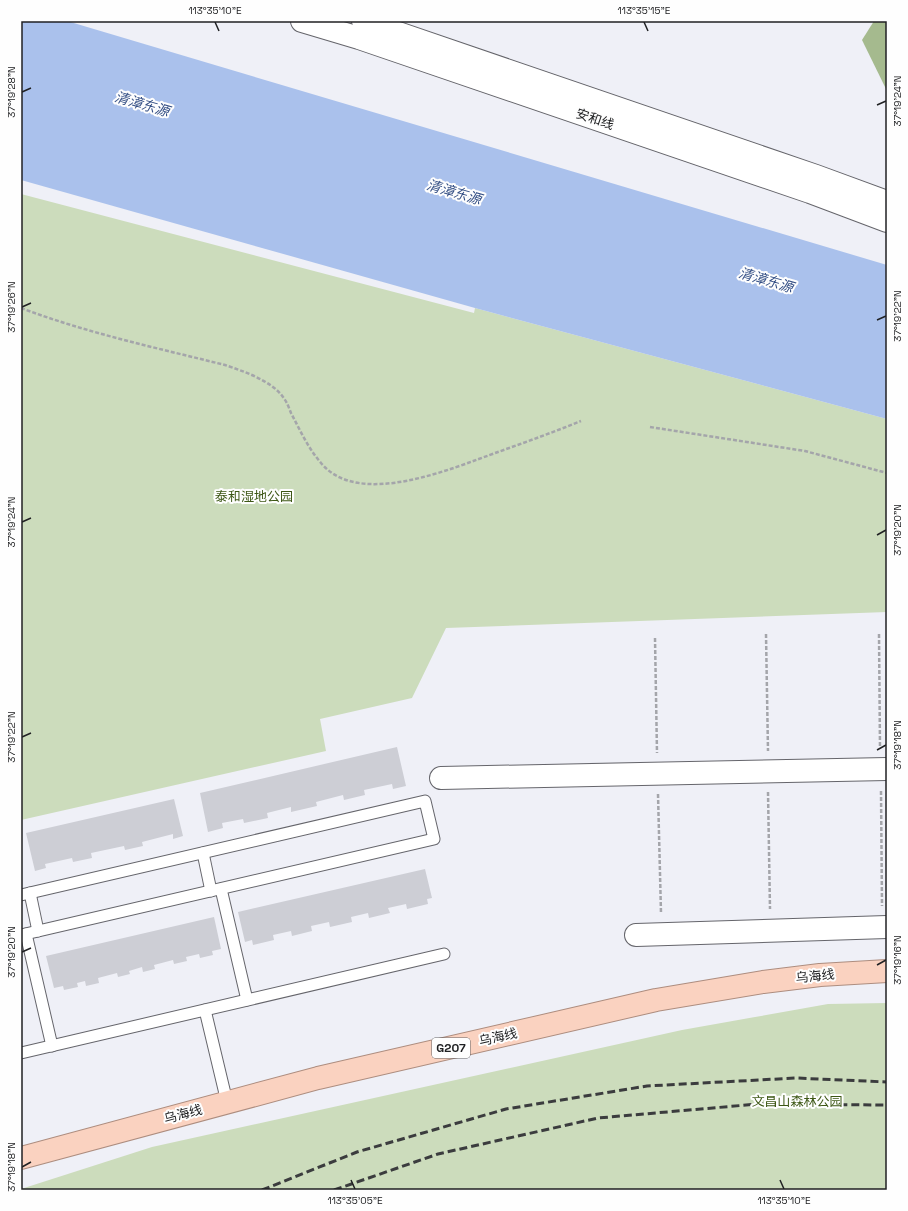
<svg xmlns="http://www.w3.org/2000/svg" width="908" height="1211" viewBox="0 0 908 1211" font-family="'Space Grotesk','Noto Sans SC',sans-serif">
<style>
.green{fill:#ccdcbc}
.forest{fill:#a5ba8e}
.water{fill:#aac1ec}
.building{fill:#cdced5}
.lines{fill:none;stroke-linecap:round;stroke-linejoin:round}
.service-casing{stroke:#65656b;stroke-width:13}
.minor-casing{stroke:#65656b;stroke-width:24}
.secondary-casing{stroke:#65656b;stroke-width:24}
.trunk-casing{stroke:#ad8d7f;stroke-width:24}
.path{stroke:#a4a5aa;stroke-width:2.5;stroke-dasharray:4 2;stroke-linecap:butt}
.service{stroke:#fff;stroke-width:11}
.minor{stroke:#fff;stroke-width:22}
.secondary{stroke:#fff;stroke-width:22}
.trunk{stroke:#fad2c0;stroke-width:22}
.rail{stroke:#3b3c3e;stroke-width:3;stroke-dasharray:8 4;stroke-linecap:butt}
.ticks{fill:none;stroke:#202123;stroke-width:1.5}
.labels{text-anchor:middle;dominant-baseline:central;stroke-width:4;stroke-linejoin:round;paint-order:stroke}
.shield{fill:#fefefe;stroke:#636365;stroke-width:1}
.shield-label{font-size:12px;font-weight:bold;fill:#202123}
.street-label{font-size:13px;fill:#202123;stroke:#fefefe}
.park-label{font-size:13px;fill:#3d5715;stroke:#fefefe}
.water-label{font-size:14px;font-style:italic;fill:#344f85;stroke:#fefefe}
.neatline{fill:none;stroke:#202123;stroke-width:1.5}
.ticks-label{font-size:10px;text-anchor:middle;fill:#202123}
</style>
<rect width="100%" height="100%" fill="#eff0f7"/>
<g class="green">
<path d="M21 194 474 313 475 308 887 419V612L446 628 412 698 320 719 326 751 21 820Z"/>
<path d="M887 1003V1190H21V1189L152 1147 682 1030 828 1004Z"/>
</g>
<path class="forest" d="M874 21H887V91L862 40Z"/>
<path class="water" d="M21 21H67L887 265V419L475 308 21 180Z"/>
<g class="building">
<path d="M397 747 406 786 393 789 392 784 364 790 365 795 344 800 343 795 316 802 317 806 291 812V807L267 813 268 818 244 823 243 819 222 823 223 828 208 832 200 793Z"/>
<path d="M174 799 183 836 173 839V834L142 842 143 846 125 850 124 846 91 853 92 858 73 862 72 858 45 864 46 868 35 871 26 833Z"/>
<path d="M425 869 432 898 427 899 428 904 407 909 406 904 388 908 390 913 369 918 368 913 351 917 352 922 330 927 329 922 311 926 312 931 292 936 291 931 273 935 274 940 253 945 252 940 245 942 238 912Z"/>
<path d="M214 917 221 949 212 951 213 955 200 958 199 954 186 957 187 961 174 964 173 960 154 965 155 969 143 972 142 967 129 971 130 974 118 977 117 973 98 978 99 983 86 986 85 981 77 983 78 987 64 990 63 986 54 988 46 956Z"/>
</g>
<g class="lines">
<g class="service-casing">
<g id="service">
<path d="M203 853 211 891"/>
<path d="M221 889 247 1000"/>
<path d="M30 893 38 931"/>
<path d="M21 895 425 801 434 839 21 935"/>
<path d="M26 934 52 1046"/>
<path d="M205 1010 227 1102"/>
<path d="M21 1053 444 954"/>
</g>
</g>
<g class="minor-casing">
<g id="minor">
<path d="M441 778 887 769"/>
<path d="M636 935 887 927"/>
</g>
</g>
<g class="secondary-casing">
<g id="secondary">
<path d="M302 21 359 38 810 192 887 221"/>
<path d="M363 21 816 176 887 202"/>
</g>
</g>
<g class="trunk-casing">
<path id="trunk" d="M21 1158 318 1078 656 1000 763 982 820 975 887 971"/>
</g>
<g class="path">
<path d="M21 308C87 333 157 348 225 365 243 371 272 381 283 397 287 402 289 408 291 413 300 430 308 448 321 463 359 509 453 468 498 452 526 442 554 432 581 421"/>
<path d="M650 427 805 451 887 473"/>
<path d="M766 634 768 751"/>
<path d="M879 634 880 748"/>
<path d="M655 638 657 753"/>
<path d="M881 791 882 906"/>
<path d="M768 792 770 909"/>
<path d="M658 794 661 913"/>
</g>
<use href="#service" class="service"/>
<use href="#minor" class="minor"/>
<use href="#secondary" class="secondary"/>
<use href="#trunk" class="trunk"/>
<g class="rail">
<path d="M262 1190 357 1152 506 1109 647 1086 796 1078 887 1082"/>
<path d="M334 1190 438 1154 598 1118 758 1104 887 1105"/>
</g>
</g>
<path class="ticks" d="M215 22 219 31M644 22 648 31M22 92 31 88M877 105 886 101M22 307 31 303M877 320 886 316M22 522 31 518M877 535 886 530M22 737 31 733M877 750 886 745M22 952 31 948M877 965 886 960M22 1167 31 1162M351 1180 355 1189M780 1180 784 1189"/>
<g class="labels">
<rect class="shield" x="432" y="1038" width="38" height="20" rx="3"/>
<g class="shield-label">
<text x="451" y="1048">G207</text>
</g>
<g class="street-label">
<text transform="translate(595 119) rotate(19)">安和线</text>
<text transform="translate(815 976) rotate(-6)">乌海线</text>
<text transform="translate(498 1037) rotate(-13)">乌海线</text>
<text transform="translate(183 1114) rotate(-15)">乌海线</text>
</g>
<g class="park-label">
<text x="254" y="496">泰和湿地公园</text>
<text x="797" y="1101">文昌山森林公园</text>
</g>
<g class="water-label">
<text transform="translate(142 104) rotate(16)">清漳东源</text>
<text transform="translate(454 192) rotate(16)">清漳东源</text>
<text transform="translate(766 280) rotate(16)">清漳东源</text>
</g>
</g>
<rect width="908" height="1211" fill="none" stroke="#fefefe" stroke-width="44"/>
<rect x="22" y="22" width="864" height="1167" class="neatline"/>
<g class="ticks-label">
<text x="215" y="14">113°35'10"E</text>
<text x="644" y="14">113°35'15"E</text>
<text transform="translate(11 92) rotate(-90)" y="4">37°19'28"N</text>
<text transform="translate(897 101) rotate(-90)" y="4">37°19'24"N</text>
<text transform="translate(11 307) rotate(-90)" y="4">37°19'26"N</text>
<text transform="translate(897 316) rotate(-90)" y="4">37°19'22"N</text>
<text transform="translate(11 522) rotate(-90)" y="4">37°19'24"N</text>
<text transform="translate(897 530) rotate(-90)" y="4">37°19'20"N</text>
<text transform="translate(11 737) rotate(-90)" y="4">37°19'22"N</text>
<text transform="translate(897 745) rotate(-90)" y="4">37°19'18"N</text>
<text transform="translate(11 952) rotate(-90)" y="4">37°19'20"N</text>
<text transform="translate(897 960) rotate(-90)" y="4">37°19'16"N</text>
<text transform="translate(11 1167) rotate(-90)" y="4">37°19'18"N</text>
<text x="355" y="1204">113°35'05"E</text>
<text x="784" y="1204">113°35'10"E</text>
</g>
</svg>
